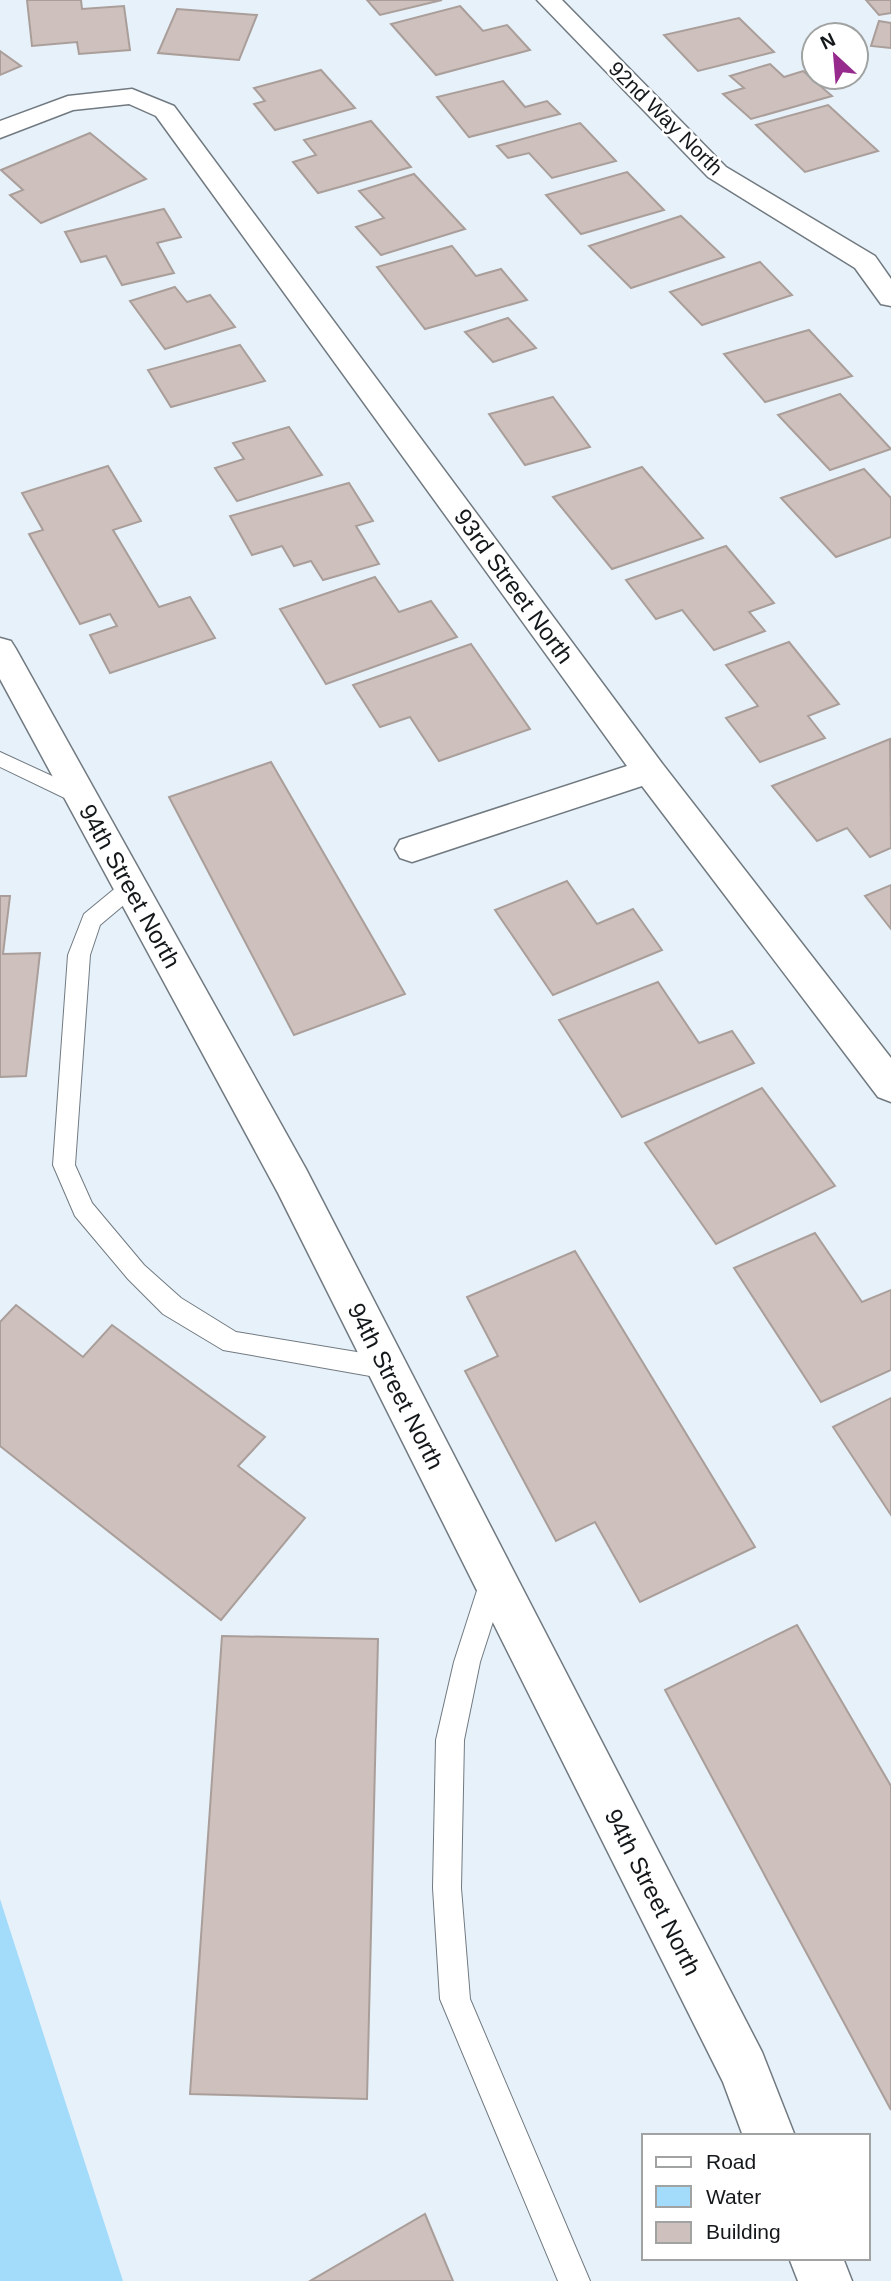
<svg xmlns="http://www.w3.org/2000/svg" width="891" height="2281" viewBox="0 0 891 2281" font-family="Arial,sans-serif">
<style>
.water{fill:#a3dbfb}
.building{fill:#cdc0bd;stroke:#aa9e9a;stroke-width:2}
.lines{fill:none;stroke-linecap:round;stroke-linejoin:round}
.lane-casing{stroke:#717a81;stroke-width:2}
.street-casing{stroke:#717a81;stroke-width:3}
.lane{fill:#fff;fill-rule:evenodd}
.street{fill:#fff;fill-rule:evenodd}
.labels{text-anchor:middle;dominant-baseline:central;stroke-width:5;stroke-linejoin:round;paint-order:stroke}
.far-street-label{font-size:21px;fill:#14181a;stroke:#fff}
.street-label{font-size:24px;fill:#14181a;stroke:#fff}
</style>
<rect width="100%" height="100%" fill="#e7f1f9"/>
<path class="water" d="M0 1899 123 2281H0Z"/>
<g class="building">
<path d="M27 0H81L82 9 124 6 130 50 79 54 77 42 32 46Z"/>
<path d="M367 0H442L380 15Z"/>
<path d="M866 0H891V13L879 15Z"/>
<path d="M460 6 483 31 507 25 530 50 436 75 391 24Z"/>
<path d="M177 9 257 15 239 60 158 53Z"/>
<path d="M739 18 774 52 698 71 664 35Z"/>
<path d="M879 21 891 23V48L871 46Z"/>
<path d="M0 51 21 66 0 75Z"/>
<path d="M770 64 784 77 803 71 832 96 751 119 723 94 744 88 730 76Z"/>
<path d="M321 70 355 108 275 130 254 104 265 101 254 88Z"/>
<path d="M503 81 525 107 547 101 560 114 469 137 437 97Z"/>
<path d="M828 105 878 151 805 172 756 125Z"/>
<path d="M371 121 411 167 318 193 293 162 316 155 304 140Z"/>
<path d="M580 123 616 161 552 178 529 153 508 158 497 146Z"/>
<path d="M90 133 146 179 41 223 10 195 23 190 1 170Z"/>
<path d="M627 172 664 210 581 234 546 195Z"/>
<path d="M414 174 465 229 381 255 356 227 384 218 359 191Z"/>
<path d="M164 209 181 237 157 243 174 273 122 285 106 256 81 262 65 232Z"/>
<path d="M681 216 724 257 631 288 589 246Z"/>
<path d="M452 246 476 276 501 269 527 300 425 329 377 267Z"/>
<path d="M760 262 792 295 702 325 670 292Z"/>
<path d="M175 287 187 302 210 295 235 327 165 349 130 301Z"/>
<path d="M508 318 536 348 493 362 465 332Z"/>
<path d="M809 330 852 376 765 402 724 354Z"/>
<path d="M240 345 265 381 171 407 148 370Z"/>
<path d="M840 394 891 449 830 470 778 415Z"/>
<path d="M553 397 590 447 525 465 489 414Z"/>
<path d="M289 427 322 475 237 501 215 468 244 459 233 443Z"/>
<path d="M108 466 141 521 113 530 159 607 190 597 215 638 110 673 90 635 117 626 110 614 80 624 29 534 43 530 22 493Z"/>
<path d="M642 467 703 538 612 569 553 497Z"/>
<path d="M864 469 891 498V537L836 557 781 498Z"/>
<path d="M349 483 373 521 356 526 379 564 323 580 311 561 294 566 282 546 252 555 230 516Z"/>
<path d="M726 546 774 603 749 612 765 631 714 650 682 610 656 619 626 580Z"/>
<path d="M375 577 399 612 431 601 457 637 326 684 280 609Z"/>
<path d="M789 642 839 704 808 716 825 738 760 762 726 718 758 706 726 665Z"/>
<path d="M471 644 530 729 439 761 410 717 380 727 353 685Z"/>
<path d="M890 739 891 848 870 857 847 828 817 841 772 786Z"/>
<path d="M271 762 405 994 294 1035 169 797Z"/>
<path d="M567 881 597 924 633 909 662 950 553 995 495 910Z"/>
<path d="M891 885V929L865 896Z"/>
<path d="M0 896H10L3 954 40 953 26 1076 0 1077Z"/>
<path d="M658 982 699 1043 732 1031 754 1063 622 1117 559 1020Z"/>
<path d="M762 1088 835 1186 716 1244 645 1143Z"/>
<path d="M815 1233 862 1302 891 1290V1370L821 1402 734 1268Z"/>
<path d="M575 1251 755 1547 640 1602 595 1522 556 1541 465 1371 498 1356 467 1297Z"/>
<path d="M16 1305 83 1357 112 1325 265 1437 238 1466 305 1518 221 1620 0 1446V1322Z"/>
<path d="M891 1398V1515L833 1427Z"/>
<path d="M797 1625 891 1786V2110L665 1690Z"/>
<path d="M222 1636 378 1639 367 2099 190 2094Z"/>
<path d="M425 2214 453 2281H310Z"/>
</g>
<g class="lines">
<g class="lane-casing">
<g id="lane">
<path d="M0 752 89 793 92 798 89 803H75L0 767Z"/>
<path d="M131 879 138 881 141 887 138 893 100 925 90 955 75 1165 92 1203 144 1265 181 1298 236 1332 387 1357 396 1360 399 1368 396 1376 387 1379 223 1350 163 1314 128 1279 75 1216 53 1165 68 955 84 914 124 881Z"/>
<path d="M494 1565 503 1569 507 1578 480 1662 464 1740 461 1888 470 1999 590 2281H558L440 1999 433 1888 436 1740 454 1662 481 1578 485 1569Z"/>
</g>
</g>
<g class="street-casing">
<g id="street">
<path d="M537 0H562L726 167 875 256 891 279V306L881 304 855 268 708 177Z"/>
<path d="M132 89 174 106 661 762 891 1058V1102L878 1097 642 786 412 862 400 858 395 849 400 840 627 766 156 116 129 104 73 110 0 138V121L68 96Z"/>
<path d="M0 638 11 641 16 649 306 1169 762 2052 795 2136H743L723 2082 278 1193 0 679Z"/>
<path d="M789 2258H843L852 2281H798Z"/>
</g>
</g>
<use href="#lane" class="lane"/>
<use href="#street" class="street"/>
</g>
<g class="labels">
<g class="far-street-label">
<text transform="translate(666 118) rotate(45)">92nd Way North</text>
</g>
<g class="street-label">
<text transform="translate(514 586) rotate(54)">93rd Street North</text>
<text transform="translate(130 886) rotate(61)">94th Street North</text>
<text transform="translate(396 1386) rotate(63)">94th Street North</text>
<text transform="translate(653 1892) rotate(63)">94th Street North</text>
</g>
</g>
<rect x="642" y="2134" width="228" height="126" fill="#ffffff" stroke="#a1a3a3" stroke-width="2"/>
<rect x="656" y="2157" width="35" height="10" fill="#ffffff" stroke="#a1a3a3" stroke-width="2"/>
<text x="706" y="2169" font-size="21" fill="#14181a">Road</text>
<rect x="656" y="2186" width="35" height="21" fill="#a3dbfb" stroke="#a1a3a3" stroke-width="2"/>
<text x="706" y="2204" font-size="21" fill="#14181a">Water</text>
<rect x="656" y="2222" width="35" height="21" fill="#cdc0bd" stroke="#a1a3a3" stroke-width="2"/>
<text x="706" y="2239" font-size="21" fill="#14181a">Building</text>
<g transform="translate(835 56) rotate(334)"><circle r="33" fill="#ffffff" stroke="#a1a3a3" stroke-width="2"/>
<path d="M0-5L12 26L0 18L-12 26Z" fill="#962b8d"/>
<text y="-10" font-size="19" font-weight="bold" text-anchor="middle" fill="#14181a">N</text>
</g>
</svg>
